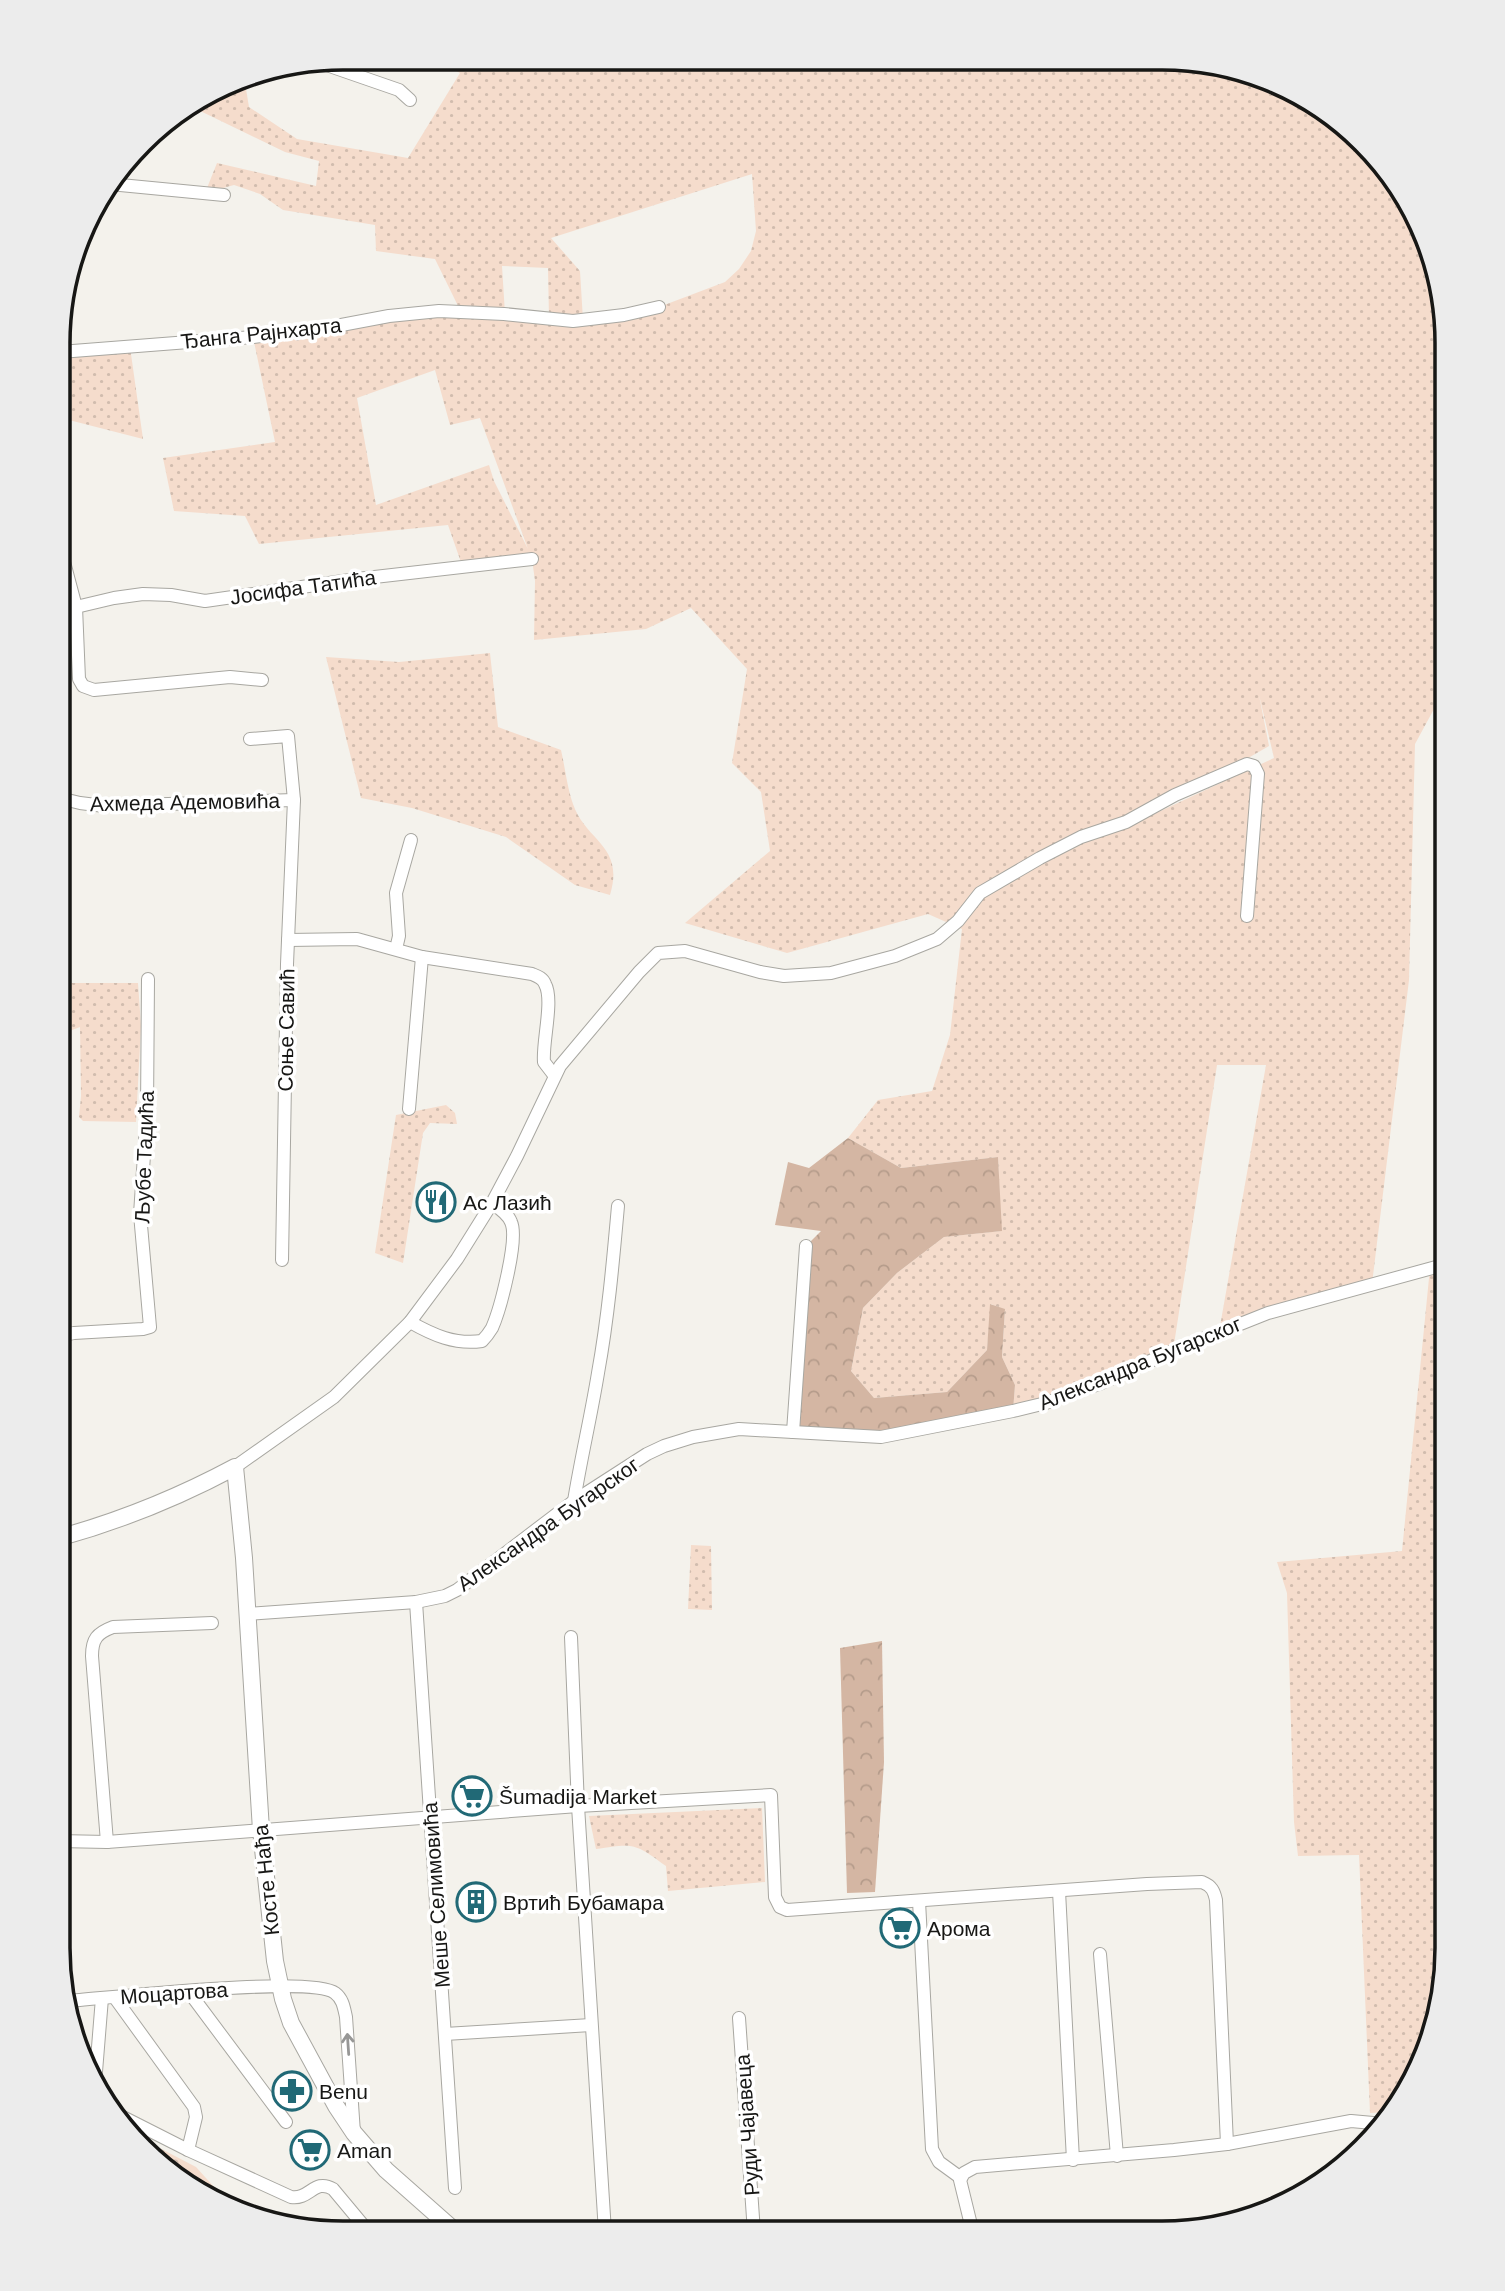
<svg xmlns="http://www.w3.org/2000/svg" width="1505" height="2291" viewBox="0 0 1505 2291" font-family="Arial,sans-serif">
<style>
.grass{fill:url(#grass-dots);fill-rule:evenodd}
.forest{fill:url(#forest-crowns)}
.cemetery{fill:url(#cemetery-stones)}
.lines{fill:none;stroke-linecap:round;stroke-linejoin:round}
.minor-casing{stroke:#a8a7a1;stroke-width:14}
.tertiary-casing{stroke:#a8a7a1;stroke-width:18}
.minor{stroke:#fff;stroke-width:12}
.tertiary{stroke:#fff;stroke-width:16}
.oneway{stroke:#979796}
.labels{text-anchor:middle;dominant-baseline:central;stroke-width:7;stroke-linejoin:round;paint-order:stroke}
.street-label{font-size:21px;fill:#171715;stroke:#fff}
.poi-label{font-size:21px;fill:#171715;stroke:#fff;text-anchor:start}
.rim{fill:none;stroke:#171715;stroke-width:3.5}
</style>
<defs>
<pattern id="grass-dots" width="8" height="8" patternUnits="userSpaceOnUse" patternTransform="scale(1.75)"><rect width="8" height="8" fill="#f5dccc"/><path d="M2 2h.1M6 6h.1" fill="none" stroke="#d1bcae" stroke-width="1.8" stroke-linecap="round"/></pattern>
<pattern id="forest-crowns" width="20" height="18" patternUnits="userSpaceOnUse" patternTransform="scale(1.75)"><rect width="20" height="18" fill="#d4b6a3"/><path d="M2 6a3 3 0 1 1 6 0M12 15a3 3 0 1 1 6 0" fill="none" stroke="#b59c8b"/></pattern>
<pattern id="cemetery-stones" width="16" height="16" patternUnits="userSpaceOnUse" patternTransform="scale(1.75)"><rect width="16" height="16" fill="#f5dccc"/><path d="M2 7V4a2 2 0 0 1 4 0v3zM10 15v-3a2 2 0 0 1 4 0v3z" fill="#d1bcae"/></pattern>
</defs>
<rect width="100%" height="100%" fill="#f4f2ec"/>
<g class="grass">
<path d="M434 58 1200 60 1271 79 1335 116 1388 169 1425 233 1447 343V685L1415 744 1409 980 1372 1284 1219 1332 1266 1065H1217L1173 1351 1013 1411 1015 1385 1002 1357 1005 1310 991 1304 987 1350 947 1392 874 1398 851 1371 863 1308 897 1273 944 1237 1001 1231 998 1157 901 1168 848 1138 878 1100 932 1091 950 1035 962 929 928 914 787 953 685 923 770 851 761 792 732 763 747 669 691 608 646 629 534 640 535 581 532 559 463 568 448 525 259 544 245 516 174 511 163 458 275 442 253 337 461 312 435 259 376 251 375 225 283 210 260 194 234 185 205 193 217 163 316 186 319 161 285 152 192 107 244 77 249 107 297 139 408 158 460 73ZM752 174 756 231 751 251 739 269 725 282 659 307 583 320 580 271 551 238ZM502 266 548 268 549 318 505 314ZM435 370 450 425 480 418 528 549 494 481 489 465 376 505 357 398ZM1259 695 1274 758 1137 822 1269 746Z"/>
<path d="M130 347 143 439 65 419 60 420V352Z"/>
<path d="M490 653 498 727 561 750C565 767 567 787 573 804 586 842 625 845 610 895L575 885 506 837 412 808 361 798 326 657 399 662Z"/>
<path d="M59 931 66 945 68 983H138L141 1026 136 1122 83 1121 79 1117 81 1096 80 1027 59 1035Z"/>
<path d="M446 1105 455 1113 457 1124 430 1123 423 1133 403 1263 375 1253 396 1115Z"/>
<path d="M1447 1264V1506L1443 1545 1447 1546V1967L1432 2040 1399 2107 1392 2115 1390 2112 1370 2113 1359 1855 1298 1856 1294 1822 1287 1593 1277 1562 1402 1551 1430 1268Z"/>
<path d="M691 1545 711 1546 712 1610 688 1609Z"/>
<path d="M762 1808 765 1882 668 1891 666 1866C635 1843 634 1843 596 1849L589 1816Z"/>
</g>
<g class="forest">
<path d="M848 1138 901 1168 998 1157 1002 1231 944 1237 897 1273 863 1308 851 1371 874 1398 947 1392 987 1350 990 1304 1005 1309 1002 1357 1015 1385 1013 1411 896 1435 793 1432 806 1246 821 1231 775 1225 788 1162 809 1168Z"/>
<path d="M882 1641 884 1762 875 1892 847 1893 840 1648Z"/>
</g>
<path class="cemetery" d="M125 2130 196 2167 215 2188 214 2200 170 2175Z"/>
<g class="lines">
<g class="minor-casing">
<g id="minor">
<path d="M318 62 399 90 410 100"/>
<path d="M110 184 224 195"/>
<path d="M60 352 253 337 336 326 389 316 439 311 504 314 573 321 624 315 659 307"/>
<path d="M60 547 76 607 79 679 83 686 94 690 230 677 262 680"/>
<path d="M76 607 114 598 143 594 171 595 205 601 357 579 532 559"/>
<path d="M60 620 76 611"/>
<path d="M250 739 288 736 294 800 287 964 282 1260"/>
<path d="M59 798 80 803 104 806 294 800"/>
<path d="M288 940 357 939 422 957 532 974C537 976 543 978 545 984 554 1000 542 1043 544 1062L554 1075"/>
<path d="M396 949 399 936 396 893 411 840"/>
<path d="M409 1109 422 957"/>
<path d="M410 1322C433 1335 455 1345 482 1341 486 1337 489 1333 492 1328 500 1310 519 1239 511 1222 508 1214 499 1208 492 1203"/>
<path d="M59 1336 74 1333 143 1329 150 1327 140 1214 147 1111 148 979"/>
<path d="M793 1432 806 1246"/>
<path d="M235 1467 334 1397 410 1322 457 1259 492 1203 517 1156 560 1066 639 972 658 953 685 951 760 972 784 976 831 973 895 956 937 939 958 921 980 893 1040 858 1081 837 1126 822 1175 795 1247 764 1254 766 1258 774 1247 916"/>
<path d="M574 1501C581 1458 591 1416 598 1373 608 1318 613 1262 618 1206"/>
<path d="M416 1602 455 2188"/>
<path d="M248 1614 416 1602 445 1596 457 1590 574 1501 647 1454 664 1446 693 1437 739 1429 881 1437 1013 1411 1046 1403 1099 1384 1175 1350 1268 1313 1447 1264"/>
<path d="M571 1637 578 1806 605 2232"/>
<path d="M58 1841 107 1842 578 1806 771 1795 775 1897 780 1907 787 1910 1147 1884 1202 1882C1212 1886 1214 1891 1216 1900L1227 2144"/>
<path d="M107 1842 92 1656C92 1639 97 1633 113 1627L212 1623"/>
<path d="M1059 1891 1073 2160"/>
<path d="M919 1901 932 2149 939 2162 961 2178"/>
<path d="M1100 1954 1117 2156"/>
<path d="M189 1992 286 2122"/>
<path d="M115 1998 194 2107 196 2117 188 2150"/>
<path d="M68 2001C109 1998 312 1975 335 1993 343 1999 344 2008 346 2017L354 2133"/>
<path d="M739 2018 754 2232"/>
<path d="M445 2034 591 2025"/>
<path d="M95 2084 102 1998"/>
<path d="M111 2111 188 2150 291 2197C310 2200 314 2178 333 2189L368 2231"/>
<path d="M973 2233 960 2180 964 2173 975 2167 1174 2150 1227 2144 1351 2121 1384 2124"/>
</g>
</g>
<g class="tertiary-casing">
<path id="tertiary" d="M58 1538C120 1521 179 1497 235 1467L244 1558 261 1830 275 1961 283 1999 291 2023 336 2106 354 2133 386 2170 455 2231"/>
</g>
<use href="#minor" class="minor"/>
<use href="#tertiary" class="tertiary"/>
</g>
<defs><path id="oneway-shaft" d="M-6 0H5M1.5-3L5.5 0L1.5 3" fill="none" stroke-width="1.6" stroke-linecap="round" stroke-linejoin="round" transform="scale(1.75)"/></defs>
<use class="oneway" href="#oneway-shaft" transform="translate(348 2044) rotate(-94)"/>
<defs>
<g id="restaurant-ring" transform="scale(2.0125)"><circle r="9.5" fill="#fff" stroke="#216976" stroke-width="1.5"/><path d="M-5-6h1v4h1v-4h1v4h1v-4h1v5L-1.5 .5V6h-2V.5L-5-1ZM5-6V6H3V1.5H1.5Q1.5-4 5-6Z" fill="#216976"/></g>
<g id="supermarket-ring" transform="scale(2.0125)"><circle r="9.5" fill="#fff" stroke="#216976" stroke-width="1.5"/><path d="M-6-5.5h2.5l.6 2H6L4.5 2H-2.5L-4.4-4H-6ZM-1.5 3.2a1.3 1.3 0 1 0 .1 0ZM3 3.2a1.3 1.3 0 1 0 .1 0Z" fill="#216976"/></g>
<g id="building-ring" transform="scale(2.0125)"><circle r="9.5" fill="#fff" stroke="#216976" stroke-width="1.5"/><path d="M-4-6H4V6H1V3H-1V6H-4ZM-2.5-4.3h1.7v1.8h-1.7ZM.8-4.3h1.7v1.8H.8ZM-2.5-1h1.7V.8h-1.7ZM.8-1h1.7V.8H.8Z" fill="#216976"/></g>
<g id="pharmacy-ring" transform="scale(2.0125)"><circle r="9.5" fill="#fff" stroke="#216976" stroke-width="1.5"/><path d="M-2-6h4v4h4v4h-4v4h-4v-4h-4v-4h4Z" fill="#216976"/></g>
</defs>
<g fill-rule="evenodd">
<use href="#restaurant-ring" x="436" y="1202"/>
<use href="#supermarket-ring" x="472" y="1796"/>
<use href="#building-ring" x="476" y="1902"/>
<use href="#supermarket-ring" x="900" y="1928"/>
<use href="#pharmacy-ring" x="292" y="2091"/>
<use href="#supermarket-ring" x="310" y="2150"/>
</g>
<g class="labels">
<g class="street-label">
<text transform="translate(261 333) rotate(-6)">Ђанга Рајнхарта</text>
<text transform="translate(303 587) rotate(-8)">Јосифа Татића</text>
<text transform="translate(185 802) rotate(-1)">Ахмеда Адемовића</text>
<text transform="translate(286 1030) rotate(-89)">Соње Савић</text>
<text transform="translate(144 1157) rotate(-88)">Љубе Тадића</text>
<text transform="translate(1140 1363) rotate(-22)">Александра Бугарског</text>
<text transform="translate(548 1524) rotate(-35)">Александра Бугарског</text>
<text transform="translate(266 1880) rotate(-96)">Косте Нађа</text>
<text transform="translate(436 1895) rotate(-94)">Меше Селимовића</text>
<text transform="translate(174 1993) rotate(-4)">Моцартова</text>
<text transform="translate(747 2125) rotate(-94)">Руди Чајавеца</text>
</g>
<g class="poi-label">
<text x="463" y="1202">Ас Лазић</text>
<text x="499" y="1796">Šumadija Market</text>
<text x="503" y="1902">Вртић Бубамара</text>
<text x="927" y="1928">Арома</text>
<text x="319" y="2091">Benu</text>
<text x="337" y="2150">Aman</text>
</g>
</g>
<path d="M0 0H1505V2291H0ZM343 70H1162A273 273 0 0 1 1435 343V1948A273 273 0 0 1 1162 2221H343A273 273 0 0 1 70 1948V343A273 273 0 0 1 343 70Z" fill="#ececec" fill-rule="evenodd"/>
<path class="rim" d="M343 70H1162A273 273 0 0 1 1435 343V1948A273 273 0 0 1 1162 2221H343A273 273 0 0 1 70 1948V343A273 273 0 0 1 343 70Z"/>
</svg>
